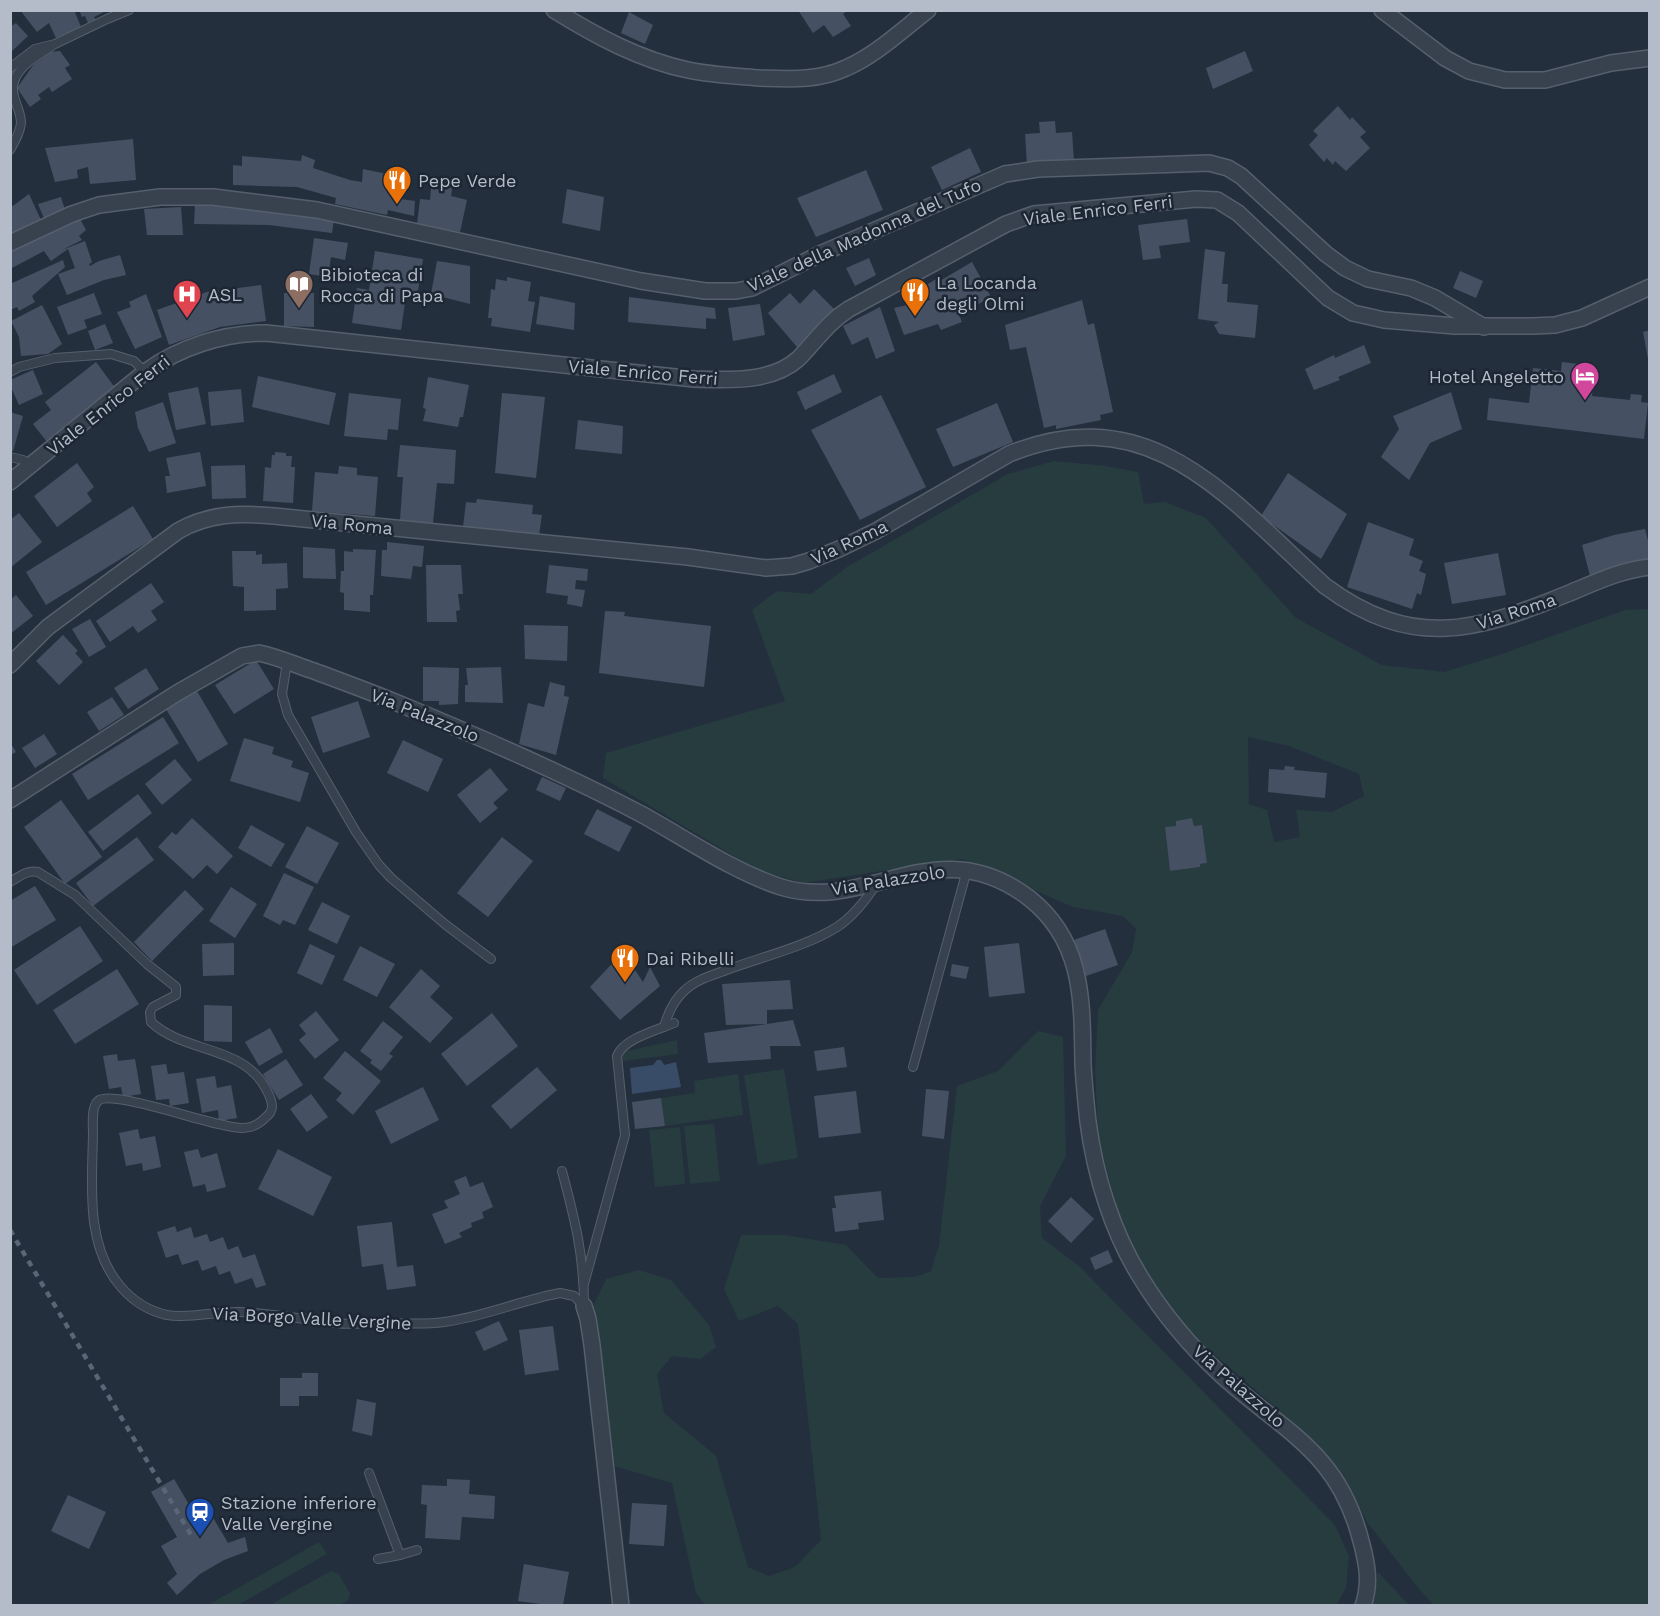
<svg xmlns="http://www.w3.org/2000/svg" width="1660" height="1616" viewBox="0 0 1660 1616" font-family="'Work Sans',sans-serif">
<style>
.green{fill:#263c3f;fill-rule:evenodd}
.water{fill:#394c67}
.building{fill:#455162}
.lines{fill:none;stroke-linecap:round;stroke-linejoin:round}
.lane-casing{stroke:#565f6c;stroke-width:10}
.street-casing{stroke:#565f6c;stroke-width:18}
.lane{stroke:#38414e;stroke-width:8}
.street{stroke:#38414e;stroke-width:15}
.rail{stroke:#5a6575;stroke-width:4.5;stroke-dasharray:6 6;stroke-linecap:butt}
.labels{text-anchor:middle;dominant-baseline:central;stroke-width:5;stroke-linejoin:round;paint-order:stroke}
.poi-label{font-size:18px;fill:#b4bcc9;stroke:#1d2633;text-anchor:start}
.street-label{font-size:18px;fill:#b4bcc9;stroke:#1d2633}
</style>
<rect width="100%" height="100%" fill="#242f3e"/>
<g class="green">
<path d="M1054 461 1106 466 1138 472 1144 504 1165 502 1206 518 1296 618 1382 665 1444 672 1499 655 1625 610 1649 609V1605H1434L1418 1588 1367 1522 1347 1483 1317 1443 1189 1333 1149 1280 1122 1226 1098 1138 1095 1070 1098 1010 1132 952 1136 929 1123 916 1073 907 962 859 803 883 757 870 603 778 606 753 785 701 752 610 777 591 811 594 847 567 1008 474ZM1248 737 1289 746 1359 774 1364 796 1332 812 1296 810 1300 837 1274 842 1267 810 1249 804ZM1192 818 1194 826 1202 825 1207 863 1200 864V867L1170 871 1165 828 1176 826 1177 821Z"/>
<path d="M1038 1031 1063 1037 1066 1156 1040 1206 1042 1238 1079 1266 1335 1525 1349 1556 1346 1588 1336 1606 705 1605 696 1593 672 1483 614 1466 591 1311 606 1279 639 1270 671 1280 709 1325 716 1347 700 1359 672 1356 657 1374 664 1413 716 1456 748 1567 769 1576 795 1567 821 1540 798 1324 778 1306 739 1321 724 1289 741 1235H785L846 1245 878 1278 915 1277 931 1271 939 1245 957 1086 998 1071Z"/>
<path d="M677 1040 678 1054 623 1061 622 1052Z"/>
<path d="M784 1069 798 1158 758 1165 744 1075Z"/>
<path d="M738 1074 743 1115 665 1126 661 1098 695 1093 694 1081Z"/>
<path d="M714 1124 720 1181 690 1184 684 1126Z"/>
<path d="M680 1127 685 1184 655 1187 649 1130Z"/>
<path d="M319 1542 327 1554 238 1605H208Z"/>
<path d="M331 1571 339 1574 350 1594 348 1600 340 1605H270Z"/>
<path d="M1378 1572 1409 1605H1373Z"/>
</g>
<path class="water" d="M657 1060H661L664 1065 676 1062 681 1087 632 1094 630 1068 653 1065Z"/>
<g class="building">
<path d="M20 10H74L81 27 56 38 49 23 37 32Z"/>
<path d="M79 10H108L94 17 96 20 88 23 85 16 82 17Z"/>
<path d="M798 10H848L843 14 851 26 833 37 824 25 813 33Z"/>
<path d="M629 12 653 25 645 44 621 33Z"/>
<path d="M16 23 28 36 10 53V27Z"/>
<path d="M60 51 70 65 65 68 72 79 52 92 49 87 38 95 41 99 30 107 17 88 34 64 51 52Z"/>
<path d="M1245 51 1253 71 1213 89 1206 68Z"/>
<path d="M1338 106 1350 120 1352 117 1366 132 1360 137 1370 148 1346 171 1335 161 1333 165 1327 158 1324 162 1309 145 1318 135 1313 131Z"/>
<path d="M1055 121 1056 133 1072 132 1074 162 1027 165 1025 134 1040 133 1039 122Z"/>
<path d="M133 139 136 180 90 184 88 167 77 170 78 178 55 182 45 148Z"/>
<path d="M970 148 981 172 942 190 931 167Z"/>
<path d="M302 155 315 160 313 168 350 180 362 182 363 169 397 176 394 198 415 201 414 216 388 210 387 215 335 204 336 198 297 187 233 185V165L242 166V156L301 161Z"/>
<path d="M866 170 883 210 816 237 797 198Z"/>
<path d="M444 181 453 183 451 196 467 200 460 232 417 224 420 199 430 200 431 188 443 190Z"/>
<path d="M567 189 604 197 600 231 562 223Z"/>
<path d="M29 194 41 220 10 236V208Z"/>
<path d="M61 197 66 213 45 221 38 204Z"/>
<path d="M195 204 286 209 334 219 332 233 269 225 194 224Z"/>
<path d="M181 207 183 235H147L144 209Z"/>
<path d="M77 213 86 230 79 236 82 240 62 250 85 241 92 262 89 264 90 266 99 261 120 255 126 275 104 280 67 295 58 274 75 268 68 249 51 261 44 251 10 269V249Z"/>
<path d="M1187 219 1190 242 1159 246 1161 258 1143 260 1138 225Z"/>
<path d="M314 238 348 243 345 260 331 257 328 277 309 274Z"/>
<path d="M1205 249 1225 252 1222 284H1228L1227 302 1258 305 1255 338 1219 334 1214 325 1219 322 1198 319Z"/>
<path d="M375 251 423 259 417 298 406 296 401 330 352 323 357 288 369 290Z"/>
<path d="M869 258 876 275 855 286 846 268Z"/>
<path d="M63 260 65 267 32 296 35 302 19 311 17 307 10 310V284Z"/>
<path d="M437 261 470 266V304L431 294Z"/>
<path d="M972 262 991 297 959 315 962 322 941 330 938 324 904 335 894 308 930 300 925 286 936 279 938 282Z"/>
<path d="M1460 271 1483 281 1476 298 1453 288Z"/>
<path d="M507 277 531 282 528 301 535 302 530 332 491 326 492 318H488L491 289 495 290 496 279 507 281Z"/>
<path d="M261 285 266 321 220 327 169 345 157 310 207 292Z"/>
<path d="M814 289 837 312 807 345 803 342 797 347 768 313 790 293 800 304Z"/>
<path d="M94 293 102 314 84 320 87 328 68 335 57 307Z"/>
<path d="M284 293H314V327L284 326Z"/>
<path d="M146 294 162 337 135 349 117 312 131 307 129 302Z"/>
<path d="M540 296 575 303 574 330 536 324Z"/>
<path d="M629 297 715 308 716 319 706 318V329L628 322Z"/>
<path d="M1082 300 1088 325 1094 323 1113 412 1100 415 1101 420 1056 429V425L1044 428 1026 347 1010 350 1005 325Z"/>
<path d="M760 304 765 335 733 341 728 308Z"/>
<path d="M42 305 62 344 48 354 21 356 19 337 11 321Z"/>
<path d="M880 307 895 351 876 359 868 337 852 345 843 326Z"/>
<path d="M105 324 113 343 95 350 88 331Z"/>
<path d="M1650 330V359H1648L1643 332Z"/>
<path d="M1364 345 1371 363 1338 377 1340 380 1314 390 1305 369 1334 355 1335 358Z"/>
<path d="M96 362 116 389 47 442 33 424 51 410 45 402Z"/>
<path d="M1562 362 1595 366 1592 396 1630 400 1631 394 1642 395 1641 402 1648 403 1644 439 1487 420 1489 398 1529 403 1533 368 1561 371Z"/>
<path d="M33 370 43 394 19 405 10 385V380Z"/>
<path d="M834 374 842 392 805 410 797 392Z"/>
<path d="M258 376 336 393 329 425 252 407Z"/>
<path d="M428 377 469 385 463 417H460L458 427 423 421 426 409 423 408Z"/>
<path d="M198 387 206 424 176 430 168 393Z"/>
<path d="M241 389 244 422 211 426 208 392Z"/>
<path d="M1451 392 1462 429 1430 443 1409 480 1381 457 1399 429 1393 416Z"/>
<path d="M349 393 401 399 398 430 388 429 387 440 344 436Z"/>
<path d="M502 393 545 397 536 478 495 473Z"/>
<path d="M881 395 926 487 860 520 811 430Z"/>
<path d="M163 402 176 443 149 452 138 428 135 412Z"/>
<path d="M997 403 1013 442 953 467 936 429Z"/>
<path d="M10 412 23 416 13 451H10Z"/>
<path d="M578 420 623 426 622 454 575 449Z"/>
<path d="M400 445 456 450 454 484 437 483 433 523 400 520 403 477H397Z"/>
<path d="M200 452 206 486 167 493 165 476H170L166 458Z"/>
<path d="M275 452 286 453V456H292L291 467H295L293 503 263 501 265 467 271 468 272 455H275Z"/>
<path d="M77 463 94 487 87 493 92 501 57 527 34 496Z"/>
<path d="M245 465 246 498 212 499 211 466Z"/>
<path d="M339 466 357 468V475L378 477 375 516 312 511 315 472 338 474Z"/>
<path d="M1288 473 1347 514 1321 559 1261 516Z"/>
<path d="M477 499 533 505 532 514 542 515 539 535 463 527 466 502 476 503Z"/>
<path d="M133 506 153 539 46 605 26 572Z"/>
<path d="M19 513 42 542 10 568V520Z"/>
<path d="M1368 522 1414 539 1409 555 1423 561 1419 571 1426 574 1421 595 1417 593 1412 609 1347 587Z"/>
<path d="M1645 529 1650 548V562L1620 566 1590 576 1582 545 1614 535Z"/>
<path d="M387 542 424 546 422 567 413 566 411 579 381 576 382 550H387Z"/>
<path d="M303 547 335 549 336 579 303 578Z"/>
<path d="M353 549 376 550 373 595H370V612L344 610V593L340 592 341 571H344V551L353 552Z"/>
<path d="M232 551H256V555L262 554V564L287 563 288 588 276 589V610L244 611V587L233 586Z"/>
<path d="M1498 553 1506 595 1452 604 1444 563Z"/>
<path d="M426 565H461L463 594H458L460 610 456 611 457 622H427Z"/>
<path d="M549 565 588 569 587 581 576 580 575 589 585 590 582 607 567 604 568 596 546 593Z"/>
<path d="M151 583 164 602 151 611 157 620 138 633 133 626 110 642 96 621Z"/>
<path d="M16 595 33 616 10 634V600Z"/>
<path d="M605 611 625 612 624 616 711 626 704 687 599 673Z"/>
<path d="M90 619 106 647 89 657 72 629Z"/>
<path d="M524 625 568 626 567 661 525 659Z"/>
<path d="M63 635 78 651 75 653 83 662 59 685 36 661Z"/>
<path d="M256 660 274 689 234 714 215 685Z"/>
<path d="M423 667 459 668 458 704 439 705V701H423Z"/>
<path d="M501 667 503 703 465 702V685H468L466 668Z"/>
<path d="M146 668 159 689 128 709 114 688Z"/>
<path d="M550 682 565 686 564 696 569 697 556 755 519 744 528 703 544 707Z"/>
<path d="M197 691 228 744 198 762 166 709Z"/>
<path d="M112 697 124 715 99 731 87 712Z"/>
<path d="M358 701 370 737 323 753 311 717Z"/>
<path d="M163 717 179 743 88 800 72 774Z"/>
<path d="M44 734 57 754 35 768 22 748Z"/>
<path d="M244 738 274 747 272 754 293 761 291 767 309 773 300 802 230 781Z"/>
<path d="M403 740 443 759 428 792 387 773Z"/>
<path d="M10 742 16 752 10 755Z"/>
<path d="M175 759 192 780 162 805 145 784Z"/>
<path d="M1285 766 1295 767 1294 770 1327 773 1325 798 1268 792 1269 769 1284 770Z"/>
<path d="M490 768 508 790 493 803 498 808 480 823 457 795Z"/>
<path d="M542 777 566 788 560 801 536 790Z"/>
<path d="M138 794 152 813 103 851 88 832Z"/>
<path d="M61 800 102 857 65 884 24 827Z"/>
<path d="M597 809 632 827 619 852 584 834Z"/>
<path d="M192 818 233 856 217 874 207 865 193 879 158 847 172 832 176 835Z"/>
<path d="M1192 818 1194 826 1202 825 1207 863 1200 864V867L1170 871 1165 827 1176 826V821Z"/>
<path d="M251 825 285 844 271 867 238 848Z"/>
<path d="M307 826 339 843 317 884 285 867Z"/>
<path d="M137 837 154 860 93 906 76 883Z"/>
<path d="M502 837 533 861 488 917 457 893Z"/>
<path d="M284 873 314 887 295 925 283 920 280 925 263 916Z"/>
<path d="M35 886 56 920 10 948V901Z"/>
<path d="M231 887 257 904 235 938 209 921Z"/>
<path d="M185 890 204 909 152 961 134 942Z"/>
<path d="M322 902 350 916 337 944 308 930Z"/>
<path d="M80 926 103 961 37 1005 14 970Z"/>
<path d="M1105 929 1118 965 1083 977 1071 941Z"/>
<path d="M234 943V975L203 976 202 944Z"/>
<path d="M1019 943 1025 993 989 997 984 947Z"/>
<path d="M310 944 335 956 322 985 297 973Z"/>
<path d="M360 946 395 964 377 997 343 980Z"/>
<path d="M623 952 643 982 650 967 660 986 620 1020 590 987Z"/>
<path d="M952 964 969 967 966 979 950 976Z"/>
<path d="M117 969 139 1004 75 1044 53 1010Z"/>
<path d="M421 969 440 986 430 997 453 1018 430 1043 389 1007Z"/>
<path d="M790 980 793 1009 767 1010V1024L793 1020 801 1046H770L771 1059 708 1063 704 1033 767 1024 726 1025 722 984Z"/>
<path d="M204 1005 232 1006V1042L204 1041Z"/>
<path d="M316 1011 339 1040 315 1059 299 1040 306 1034 299 1025Z"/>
<path d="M492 1013 518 1046 467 1086 441 1054Z"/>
<path d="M383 1021 403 1037 389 1054 393 1056 381 1071 370 1063 372 1060 360 1051Z"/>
<path d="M270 1028 283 1052 259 1066 245 1042Z"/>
<path d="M844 1047 847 1067 817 1071 814 1051Z"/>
<path d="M345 1051 381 1081 353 1115 336 1100 342 1093 323 1078Z"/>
<path d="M117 1054 118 1061 135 1059 141 1094 123 1097 121 1087 109 1089 103 1056Z"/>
<path d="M286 1059 303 1085 279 1100 263 1074Z"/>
<path d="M166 1064 168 1074 184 1072 189 1103 170 1106 169 1099 156 1100 151 1066Z"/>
<path d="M537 1067 557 1090 511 1129 491 1106Z"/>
<path d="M215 1076 217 1088 231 1085 237 1118 219 1121 218 1110 202 1113 196 1079Z"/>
<path d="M423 1087 439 1120 391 1144 375 1111Z"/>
<path d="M926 1089 949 1091 944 1139 922 1136Z"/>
<path d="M856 1091 861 1133 819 1138 814 1096Z"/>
<path d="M311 1094 328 1117 307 1132 290 1109Z"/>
<path d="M661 1098 665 1126 635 1129 632 1102Z"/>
<path d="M138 1129 140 1139 155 1136 161 1167 143 1171 142 1163 126 1166 119 1133Z"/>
<path d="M198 1149 201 1158 217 1153 226 1187 207 1192 205 1184 193 1187 184 1152Z"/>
<path d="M278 1149 332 1177 313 1216 258 1189Z"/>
<path d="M466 1176 470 1187 483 1182 493 1207 482 1212 484 1218 471 1223 472 1227 459 1233 462 1237 445 1244 432 1214 448 1208 444 1201 460 1194 454 1181Z"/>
<path d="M881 1191 884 1220 858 1223 859 1229 835 1232 832 1208H836L834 1196Z"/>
<path d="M1071 1197 1094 1219 1071 1243 1048 1221Z"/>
<path d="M392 1222 397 1267 413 1265 416 1286 387 1290 383 1264 362 1267 357 1226Z"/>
<path d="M175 1226 177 1232 191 1227 194 1238 207 1234 210 1242 223 1237 228 1250 238 1246 243 1258 255 1254 266 1285 256 1288 252 1278 235 1284 230 1271 219 1275 216 1266 202 1271 198 1260 182 1265 178 1254 166 1258 157 1232Z"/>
<path d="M1108 1250 1113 1262 1095 1270 1090 1258Z"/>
<path d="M499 1321 508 1340 484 1351 475 1332Z"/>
<path d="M553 1326 559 1370 525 1375 519 1330Z"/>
<path d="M302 1373H318V1396H299V1406H280V1378H302Z"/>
<path d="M357 1399 376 1403 372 1436 352 1431Z"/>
<path d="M174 1479 200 1523 212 1516 228 1543 245 1537 248 1551 224 1560 200 1574 177 1595 167 1583 177 1574 161 1546 177 1537 151 1492Z"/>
<path d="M447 1479 470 1480 469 1494 495 1496 494 1519 462 1517 460 1540 425 1538 427 1505 421 1504 422 1485 447 1486Z"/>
<path d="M68 1495 106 1512 89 1549 51 1531Z"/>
<path d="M632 1503 667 1505 664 1546 629 1544Z"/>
<path d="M524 1564 569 1572 563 1605H548L518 1601Z"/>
</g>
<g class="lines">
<g class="lane-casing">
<g id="lane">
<path d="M10 68 35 49 55 44 107 19 129 10"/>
<path d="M10 150C15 141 20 133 21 123 21 113 16 105 14 96 7 73 35 56 51 47"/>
<path d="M10 372 19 367 55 358 111 354 134 361 145 372"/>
<path d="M10 457 23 460 31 465"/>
<path d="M287 662 282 694 288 715 356 832 379 865 391 878 446 925 491 959"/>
<path d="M10 882C20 876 27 870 38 872L75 895 147 964 176 987V995L153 1007 150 1012 151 1022C184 1053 241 1045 265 1087 268 1093 272 1099 272 1106 272 1111 269 1115 265 1118 259 1124 252 1128 243 1128 218 1129 112 1088 98 1101 91 1107 93 1125 93 1134 92 1185 85 1246 121 1287 133 1301 149 1311 167 1315 189 1319 217 1311 241 1312 273 1314 304 1319 335 1323 350 1325 365 1323 380 1323 401 1323 423 1325 444 1322 484 1317 521 1300 560 1293L574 1296 584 1306"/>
<path d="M664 1027C668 1013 673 1001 684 991 696 979 714 975 729 969 762 957 807 946 837 927 854 916 866 900 877 883"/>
<path d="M913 1067 967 870"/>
<path d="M562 1171C575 1220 584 1255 584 1306"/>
<path d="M584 1284 625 1135 617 1056C623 1039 657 1030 674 1023"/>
<path d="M369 1473 400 1555 378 1559"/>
<path d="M400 1555 417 1550"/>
</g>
</g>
<g class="street-casing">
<g id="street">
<path d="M554 10C596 36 640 60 688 70 712 75 736 76 760 78 790 79 818 81 846 68 876 55 902 30 928 10"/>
<path d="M1382 10 1445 58 1469 71 1505 80H1545L1611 63 1650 58"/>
<path d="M10 243 72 214 99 205 160 197H213L317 210 641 281 705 291H736L752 288 820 254 1005 174 1038 169 1209 163 1228 168 1241 176 1326 254 1345 268 1368 279 1411 288 1435 298 1484 327"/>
<path d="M10 482 145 372C180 347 223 333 266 333L694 379C728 380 771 383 798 359 815 342 828 322 849 309L1006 224 1034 214 1196 199 1217 200 1238 213 1328 298 1353 313 1384 320 1455 326H1533L1555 325 1582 318 1650 287"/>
<path d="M10 665 48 627 178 531C209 513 240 513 274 516L688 557 766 568 792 566 809 561 839 549 876 531 1009 454C1152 396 1230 500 1325 586 1412 650 1474 632 1567 594 1594 583 1620 570 1650 567"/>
<path d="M10 800 177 693 242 656 259 653C278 657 296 665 314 671 346 683 377 694 407 707 487 740 565 774 641 814 685 838 734 872 781 887 868 914 936 827 1029 898 1084 941 1082 1001 1083 1064 1084 1083 1086 1103 1088 1122 1095 1175 1112 1232 1141 1278 1163 1314 1189 1345 1220 1374 1282 1431 1338 1450 1361 1541 1367 1563 1371 1583 1363 1606"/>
<path d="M584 1306 588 1319 592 1345 621 1606"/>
</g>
</g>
<use href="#lane" class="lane"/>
<use href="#street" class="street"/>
<path class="rail" d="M10 1230 191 1535"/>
</g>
<defs>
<g id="restaurant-pin" transform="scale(1.5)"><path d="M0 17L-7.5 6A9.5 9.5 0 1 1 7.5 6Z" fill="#e8710a" stroke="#1d2633"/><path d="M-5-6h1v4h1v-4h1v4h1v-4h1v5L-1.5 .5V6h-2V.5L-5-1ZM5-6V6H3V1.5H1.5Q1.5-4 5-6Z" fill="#fff"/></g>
<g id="library-pin" transform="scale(1.5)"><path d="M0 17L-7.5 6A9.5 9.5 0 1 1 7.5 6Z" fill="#8d6e63" stroke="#1d2633"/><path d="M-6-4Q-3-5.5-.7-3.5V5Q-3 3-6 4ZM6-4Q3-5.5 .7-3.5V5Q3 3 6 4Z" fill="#fff"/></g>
<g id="hospital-pin" transform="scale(1.5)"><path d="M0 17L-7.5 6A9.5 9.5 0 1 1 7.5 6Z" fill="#e0444e" stroke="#1d2633"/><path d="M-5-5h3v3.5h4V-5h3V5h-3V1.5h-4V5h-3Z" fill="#fff"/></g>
<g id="hotel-pin" transform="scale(1.5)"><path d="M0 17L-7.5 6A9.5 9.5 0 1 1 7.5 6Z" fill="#d1479c" stroke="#1d2633"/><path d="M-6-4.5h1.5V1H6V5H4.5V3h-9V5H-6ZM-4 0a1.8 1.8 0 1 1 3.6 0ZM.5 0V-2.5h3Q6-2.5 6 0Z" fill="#fff"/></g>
<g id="station-pin" transform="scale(1.5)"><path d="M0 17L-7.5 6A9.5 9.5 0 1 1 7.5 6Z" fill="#1a4fb4" stroke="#1d2633"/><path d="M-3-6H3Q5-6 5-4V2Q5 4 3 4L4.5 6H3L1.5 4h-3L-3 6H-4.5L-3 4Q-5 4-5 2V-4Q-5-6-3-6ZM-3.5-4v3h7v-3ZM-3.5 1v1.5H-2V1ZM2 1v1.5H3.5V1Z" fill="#fff"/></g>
</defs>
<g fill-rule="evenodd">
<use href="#restaurant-pin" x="397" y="180"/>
<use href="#library-pin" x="299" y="284"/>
<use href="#restaurant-pin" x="915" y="292"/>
<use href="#hospital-pin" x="187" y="294"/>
<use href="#hotel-pin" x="1585" y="376"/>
<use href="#restaurant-pin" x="625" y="958"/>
<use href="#station-pin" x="200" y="1512"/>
</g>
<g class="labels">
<g class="poi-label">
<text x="418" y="180">Pepe Verde</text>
<text x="320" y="274">Bibioteca di<tspan x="320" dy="21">Rocca di Papa</tspan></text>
<text x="936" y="282">La Locanda<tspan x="936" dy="21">degli Olmi</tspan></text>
<text x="208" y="294">ASL</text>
<text x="1564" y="376" text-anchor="end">Hotel Angeletto</text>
<text x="646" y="958">Dai Ribelli</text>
<text x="221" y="1502">Stazione inferiore<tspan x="221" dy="21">Valle Vergine</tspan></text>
</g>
<g class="street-label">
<text transform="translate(1098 210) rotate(-7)">Viale Enrico Ferri</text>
<text transform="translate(864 235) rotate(-24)">Viale della Madonna del Tufo</text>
<text transform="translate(643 372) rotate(5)">Viale Enrico Ferri</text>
<text transform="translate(108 405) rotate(-38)">Viale Enrico Ferri</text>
<text transform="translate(352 524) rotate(6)">Via Roma</text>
<text transform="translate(849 542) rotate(-25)">Via Roma</text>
<text transform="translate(1516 611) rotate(-18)">Via Roma</text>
<text transform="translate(425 715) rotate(22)">Via Palazzolo</text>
<text transform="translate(888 880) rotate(-9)">Via Palazzolo</text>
<text transform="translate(312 1318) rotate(3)">Via Borgo Valle Vergine</text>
<text transform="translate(1239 1386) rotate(41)">Via Palazzolo</text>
</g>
</g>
<rect width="1660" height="1616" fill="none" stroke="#b4bcc9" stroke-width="24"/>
</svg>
